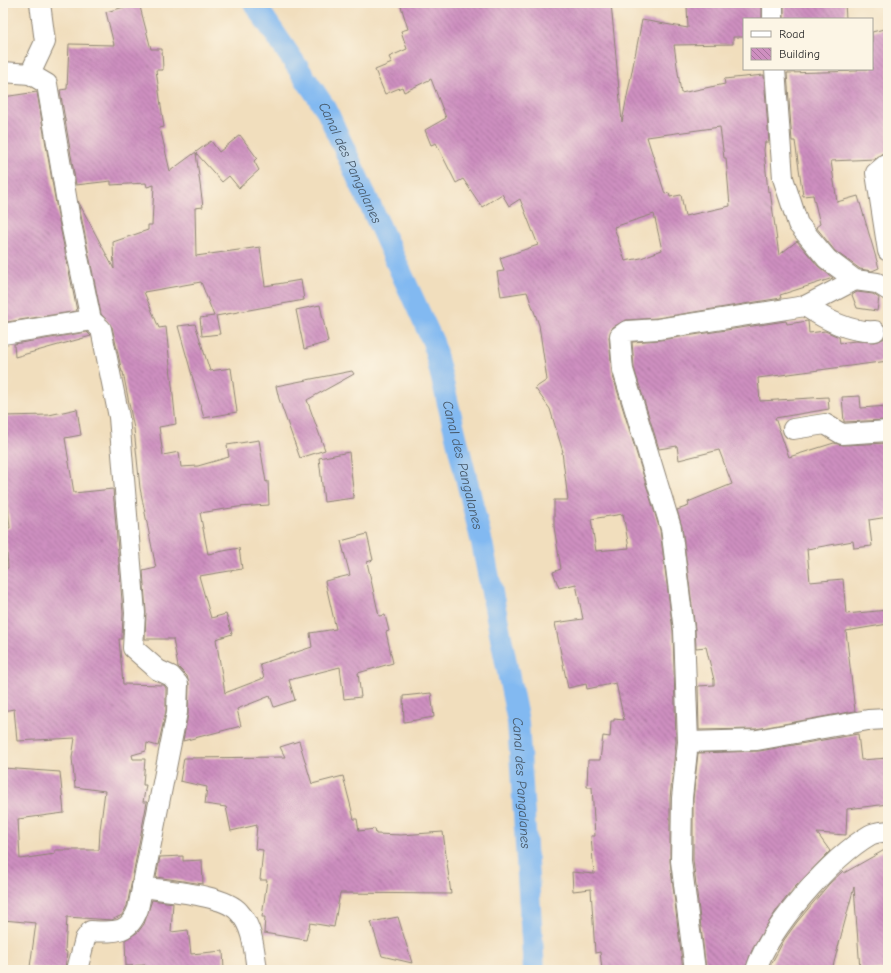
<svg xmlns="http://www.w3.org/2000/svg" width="891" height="973" viewBox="0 0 891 973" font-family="'Comic Neue',sans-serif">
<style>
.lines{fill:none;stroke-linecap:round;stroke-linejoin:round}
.canal{stroke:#82b9f1;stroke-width:22}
.building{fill:url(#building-back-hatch);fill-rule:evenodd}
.street-casing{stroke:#8e8474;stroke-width:22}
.street{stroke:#fff;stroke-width:20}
.labels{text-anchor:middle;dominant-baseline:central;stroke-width:3.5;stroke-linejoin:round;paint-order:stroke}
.water-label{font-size:14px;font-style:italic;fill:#455666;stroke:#fcf5e5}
</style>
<defs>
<pattern id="building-back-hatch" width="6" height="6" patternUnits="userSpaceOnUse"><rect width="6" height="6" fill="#ce8fc0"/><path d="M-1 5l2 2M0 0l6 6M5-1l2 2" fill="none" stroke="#a7759c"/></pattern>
</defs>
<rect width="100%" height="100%" fill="#fcf5e5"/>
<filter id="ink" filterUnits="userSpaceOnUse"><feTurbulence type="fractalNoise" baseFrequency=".025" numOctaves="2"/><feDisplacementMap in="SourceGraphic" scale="8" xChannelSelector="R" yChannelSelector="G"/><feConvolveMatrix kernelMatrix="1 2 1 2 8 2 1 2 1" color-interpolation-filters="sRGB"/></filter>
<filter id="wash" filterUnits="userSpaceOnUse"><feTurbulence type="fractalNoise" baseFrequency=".012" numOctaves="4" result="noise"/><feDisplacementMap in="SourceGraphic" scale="16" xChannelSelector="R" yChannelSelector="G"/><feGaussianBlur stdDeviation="0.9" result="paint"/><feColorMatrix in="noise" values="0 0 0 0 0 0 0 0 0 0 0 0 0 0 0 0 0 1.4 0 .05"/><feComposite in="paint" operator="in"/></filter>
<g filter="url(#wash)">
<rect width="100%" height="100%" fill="#f1debd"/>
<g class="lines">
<path class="canal" id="s1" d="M254 3 326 109 433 342 482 543 518 722 534 970"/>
</g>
<g id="blocks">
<g class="building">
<path d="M139 3 151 49H162L163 70H156L164 127 160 128 170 171 211 141 219 152 240 135 257 158 254 161 259 170 239 188 229 176 222 182 196 153 203 207 195 208 196 256 260 247 265 286 301 280 304 300 216 316 220 334 202 336 200 318 214 316 201 282 144 292 159 328 166 327 176 424 159 427 163 455 179 452 181 467 198 466 229 457 227 445 259 440 266 482 268 481 269 505 238 507 200 513 208 554 239 548 242 569 199 576 211 618 226 614 232 634 216 639 225 693 264 678 260 664 312 647 310 633 336 629 325 581 350 575 341 541 367 534 373 560 367 562 379 616 385 615 389 631 386 632 393 663 358 673 361 697 344 699 340 667 289 680 295 700 274 707 270 696 237 709 241 726 183 741 188 714 189 684 187 676 178 667 173 639H145L146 612 143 571 156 568 140 488 134 429 123 372H122L112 327 101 314 78 201 114 269 113 242 148 230V225H152L154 185 147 187 146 183 111 185V181L76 185 60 90 67 89 69 44 114 45 106 12Z"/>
<path d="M400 3H611L622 122 642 20 688 28 687 6 762 3V19H744V37H733V44L674 45 681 93 725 84 724 79 764 75 769 142H765L764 150 768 192 770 191 779 255 797 241 818 266 833 278 780 295 781 298 657 318 626 320 613 327 609 337 612 373 660 530 673 631 676 742 670 798V861L683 970H602L600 952 595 953 591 889 573 891 572 872 594 874 591 836H595L592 787H587L588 760H600L603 736 610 737 611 721H614V719L624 720 616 683 587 689 586 684 568 688 564 669 555 623 583 619 576 584 559 588 553 572 561 569 554 527V500H568L562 452H563L550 409 535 388 547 380 539 325 527 292 501 296 497 272 504 271 500 258 538 245 520 199 509 206 502 194 482 207 463 179 456 183 436 143 431 145 425 130 446 118 431 79 404 92 402 87 385 94 375 70 392 63 389 57 407 49 401 31 408 29ZM720 127 724 158H726L730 206 685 216 681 195 670 197 669 193 665 194 647 137ZM654 214 662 250 641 258 625 261 614 227ZM623 514 629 548 596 551 591 519Z"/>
<path d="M784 3H845L846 19H784Z"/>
<path d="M888 28V152L881 154 875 159 831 161 837 202 858 196 879 268 872 271 860 269 835 251 816 227 820 224 813 195 803 196 795 141H792L787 73 857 71V69H872V32Z"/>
<path d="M37 92 58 216 77 311 7 322 3 307V97Z"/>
<path d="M857 292 873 294 879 298 877 311 857 308 852 295Z"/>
<path d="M320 305 328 342 304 349 296 310Z"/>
<path d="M786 321 787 324 808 321 809 333 825 331 839 337 840 343 855 341 875 342 888 337V361L758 378 760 401 828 397 829 409 775 418 789 457 834 443 843 445 888 443V517L869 520 872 546 854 548 853 541 807 549 810 582 843 579 846 614 888 610V624L846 631 855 711 756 729 699 730 698 686 714 685V680L706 647 696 648 695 629 682 527 677 510 689 506 688 502 732 484 719 450 679 460 677 446 659 449 634 368 632 342 660 340Z"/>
<path d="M195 324 210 371 231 368 237 412 204 418 178 326Z"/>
<path d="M87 332 91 336 15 357 14 344Z"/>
<path d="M352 371 354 374 307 400 325 450 300 458 279 399 276 386Z"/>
<path d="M860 396 861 408 888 406V420L844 422 842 397Z"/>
<path d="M77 409 81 435 65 438 74 493 113 489 123 613 122 639H119L123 684 164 685 166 688V711L158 746 147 743 146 751 132 755 133 759H145L143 785H146L143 802H147L127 906 122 915 112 920 67 917 65 951 67 952 65 970H56L30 967 36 923 3 920V768L60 772 64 813 18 819 20 859 55 854V850H99L100 830 105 791 75 787 72 758 75 738 17 741 14 709 3 711 6 639H3V569L8 568 5 528H10L6 489H3V416L49 415Z"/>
<path d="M349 452 354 498 324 502 319 458Z"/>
<path d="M431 693 434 717 404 722 403 696Z"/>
<path d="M858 734 861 760 888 758V804L847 809 846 835 817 833 830 851 795 887 778 908 753 947 745 970H706L693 860V799L698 753 759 751Z"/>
<path d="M299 741 312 784 343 776 354 819H357L359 831 375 829 376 834 401 835 443 832 451 894 340 893 334 927 310 923 306 940 264 933 265 917H262L267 880H260L263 850 255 849 257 825 231 831 226 807 205 804 207 787 180 781 184 758 285 757 280 747Z"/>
<path d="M888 848V970H860L854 887 832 970H768L784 940 797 922 829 884 843 871 844 873Z"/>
<path d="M183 856V861L202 860 203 884 156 877 160 857Z"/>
<path d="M152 900 173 903 171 932 188 930 191 954 223 951 224 970H145V965L126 966 125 940 138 932 144 924Z"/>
<path d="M398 917 412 963 382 956 371 922Z"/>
</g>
</g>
</g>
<g filter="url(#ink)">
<use href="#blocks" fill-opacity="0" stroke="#8e8474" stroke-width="1"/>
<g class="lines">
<g class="street-casing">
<g id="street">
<path d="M773 3V19"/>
<path d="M775 69 783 178 798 224 827 259 855 280 877 283 888 290"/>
<path d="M3 72 30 74 47 84 69 214 91 320 101 329 119 417 135 613 133 648 158 670 171 676 178 684 177 712 138 909C129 934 115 932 91 931L85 939 77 970"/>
<path d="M30 74 45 42 40 3"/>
<path d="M888 163 876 173 888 251"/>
<path d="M805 306 855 280"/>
<path d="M3 334 91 320"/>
<path d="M793 429 825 424 842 434 888 431"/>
<path d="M688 742 757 740 868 720 888 719"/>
<path d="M142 887C165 891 224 894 239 912 253 927 254 950 257 970"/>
<path d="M695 970 681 861 682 798 688 742 684 630 671 528 623 370 620 336 627 331 658 329 805 306C825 319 850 333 875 331"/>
<path d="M756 970C769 928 832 857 870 835 875 832 883 832 888 831"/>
</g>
</g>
<use href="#street" class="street"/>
</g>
</g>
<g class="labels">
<g class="water-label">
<text stroke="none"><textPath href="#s1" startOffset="187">Canal des Pangalanes</textPath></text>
<text stroke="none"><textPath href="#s1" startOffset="511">Canal des Pangalanes</textPath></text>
<text stroke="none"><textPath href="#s1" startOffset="835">Canal des Pangalanes</textPath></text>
</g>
</g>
<rect width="891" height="973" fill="none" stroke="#fcf5e5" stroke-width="16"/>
<rect x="743" y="18" width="130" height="52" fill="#fcf5e5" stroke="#a8a49b"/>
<rect x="751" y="31" width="20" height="6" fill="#ffffff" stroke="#a8a49b"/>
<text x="779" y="38" font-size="12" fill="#2b2b2b">Road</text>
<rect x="751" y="48" width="20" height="12" fill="url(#building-back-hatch)" stroke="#a8a49b"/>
<text x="779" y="58" font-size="12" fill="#2b2b2b">Building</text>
</svg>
